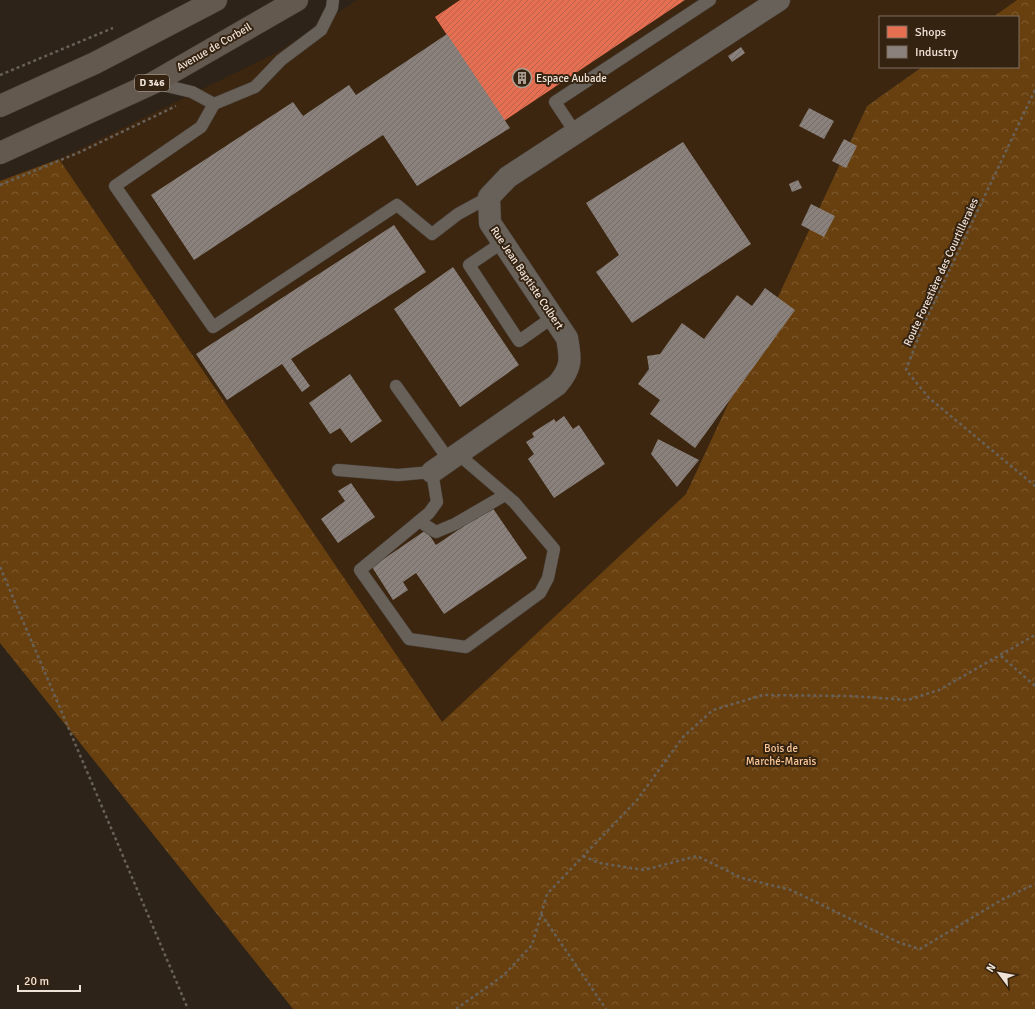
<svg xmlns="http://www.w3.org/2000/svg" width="1035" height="1009" viewBox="0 0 1035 1009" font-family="Signika,sans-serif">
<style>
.built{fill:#3c2610}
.forest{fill:url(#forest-crowns)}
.shops{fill:url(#shops-hatch)}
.industry{fill:url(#industry-hatch)}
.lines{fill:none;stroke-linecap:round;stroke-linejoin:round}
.service-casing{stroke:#494038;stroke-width:13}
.minor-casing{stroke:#494038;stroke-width:23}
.primary-casing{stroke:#494038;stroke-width:23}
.path{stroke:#68615a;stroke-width:2.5;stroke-dasharray:3 3;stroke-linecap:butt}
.service{stroke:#68615a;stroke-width:12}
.minor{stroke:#68615a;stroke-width:22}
.primary{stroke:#64594f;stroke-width:22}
.labels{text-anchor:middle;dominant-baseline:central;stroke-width:4;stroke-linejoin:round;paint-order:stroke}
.shield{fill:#352311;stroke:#b7a99c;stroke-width:1}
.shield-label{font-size:10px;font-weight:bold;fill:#efe2d7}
.street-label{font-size:11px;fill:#efe2d7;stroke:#352311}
.poi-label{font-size:11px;fill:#efe2d7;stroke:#352311;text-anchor:start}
.park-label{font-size:11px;fill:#fbc798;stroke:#352311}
</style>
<defs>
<pattern id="forest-crowns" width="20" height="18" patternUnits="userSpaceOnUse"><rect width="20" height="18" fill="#68400f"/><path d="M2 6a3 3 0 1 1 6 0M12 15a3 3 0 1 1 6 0" fill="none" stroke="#7e5b31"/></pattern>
<pattern id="shops-hatch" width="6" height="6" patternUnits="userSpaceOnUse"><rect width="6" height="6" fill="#e76f51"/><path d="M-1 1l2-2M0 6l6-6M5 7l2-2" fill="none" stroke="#b7624c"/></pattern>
<pattern id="industry-hatch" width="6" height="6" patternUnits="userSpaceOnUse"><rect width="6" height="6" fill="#8a817c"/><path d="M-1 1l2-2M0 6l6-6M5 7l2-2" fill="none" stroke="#736c67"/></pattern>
</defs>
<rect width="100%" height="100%" fill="#2d2319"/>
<path class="built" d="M357 0H1017L993 17H880V67H922L867 106 686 494 442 723 59 159 278 52Z"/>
<path class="forest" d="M1017 0H1035V1009H293L0 643V181L59 159 442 722 686 494 867 106 922 67H1018V17H993Z"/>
<path class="shops" d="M460 0H685L504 121 435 17Z"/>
<g class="industry">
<path d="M447 34 510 128 417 186 383 135 194 260 151 195 293 102 303 116 349 85 356 95Z"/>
<path d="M741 47 745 53 732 62 728 56Z"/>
<path d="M809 108 834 121 824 139 799 126Z"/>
<path d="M844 139 857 146 846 168 832 161Z"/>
<path d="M683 142 751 244 632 323 596 272 619 255 586 203Z"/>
<path d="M798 180 802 188 792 192 789 184Z"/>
<path d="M811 204 835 216 824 237 801 225Z"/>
<path d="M394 225 426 272 291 359 310 386 302 392 282 364 227 400 196 354Z"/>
<path d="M453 267 519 365 460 407 394 309Z"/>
<path d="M765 288 795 310 695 448 650 414 660 400 638 384 649 369 647 356 660 354 682 323 704 339 737 295 752 306Z"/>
<path d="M350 374 382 421 351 443 340 428 330 434 309 403Z"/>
<path d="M564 416 573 429 579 425 605 464 554 498 528 459 534 454 526 442 534 437 532 433 554 419 556 422Z"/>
<path d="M658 439 699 460 677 487 651 454Z"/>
<path d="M351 483 375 517 338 543 321 519 345 501 338 491Z"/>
<path d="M492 507 527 558 444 614 416 573 403 582 408 590 393 600 372 567 426 530 436 545Z"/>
</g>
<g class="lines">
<g class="service-casing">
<g id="service">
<path d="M154 83 192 92 214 104 255 87 281 60 321 30 332 8 333 0"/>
<path d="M214 104 201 127 115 186 213 327 397 205 432 234 458 214 489 197"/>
<path d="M575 132 555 102 710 0"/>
<path d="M503 242 469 265 519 341 553 317"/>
<path d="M396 386 449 460"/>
<path d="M338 470 398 475 432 472 437 502 429 513 360 570 409 639 466 647 540 593 548 578 554 549 514 502 458 454"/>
<path d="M419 521 436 532 455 524 505 495"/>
</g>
</g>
<g class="minor-casing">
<path id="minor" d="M432 472 557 385C572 368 571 359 567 338L490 223 489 197 508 177 779 0"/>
</g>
<g class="primary-casing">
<g id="primary">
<path d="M0 106 95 63 216 0"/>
<path d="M0 153 153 83 297 0"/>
</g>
</g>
<g class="path">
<path d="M0 75 113 28"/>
<path d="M1035 90 922 328 906 370 929 398 1035 486"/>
<path d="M0 185 80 152 176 106"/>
<path d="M0 567 188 1009"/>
<path d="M1001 656 1035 686"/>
<path d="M583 856 599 863 644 870 697 856 742 878 791 890 900 943 920 949 1003 899 1035 884"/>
<path d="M541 914 606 1009"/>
<path d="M456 1009 504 975 532 945 547 894 637 800 683 737 713 710 763 695 852 696 908 700 939 690 1035 635"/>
</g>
<use href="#service" class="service"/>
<use href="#minor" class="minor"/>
<use href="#primary" class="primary"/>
</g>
<defs>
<g id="building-ring" transform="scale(1)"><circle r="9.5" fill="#352311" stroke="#ab9f94" stroke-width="1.5"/><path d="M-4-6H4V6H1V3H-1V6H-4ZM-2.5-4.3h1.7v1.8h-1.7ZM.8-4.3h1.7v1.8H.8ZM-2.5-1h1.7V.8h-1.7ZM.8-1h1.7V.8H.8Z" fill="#ab9f94"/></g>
</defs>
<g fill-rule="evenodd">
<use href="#building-ring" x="522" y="78"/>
</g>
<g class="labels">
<rect class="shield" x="135" y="75" width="34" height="16" rx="3"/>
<g class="shield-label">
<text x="152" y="83">D 346</text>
</g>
<g class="street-label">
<text transform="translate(214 47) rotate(-30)">Avenue de Corbeil</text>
<text transform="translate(941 272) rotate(-65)">Route Forestière des Courtilleraies</text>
<text transform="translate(527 278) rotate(56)">Rue Jean Baptiste Colbert</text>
</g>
<g class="poi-label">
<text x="536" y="78">Espace Aubade</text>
</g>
<g class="park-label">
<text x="781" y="748">Bois de<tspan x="781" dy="13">Marché-Marais</tspan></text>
</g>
</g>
<rect x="879" y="16" width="140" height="52" fill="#352311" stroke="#7f6f60"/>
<rect x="887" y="26" width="20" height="12" fill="#e76f51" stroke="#7f6f60"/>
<text x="915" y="36" font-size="12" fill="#efe2d7">Shops</text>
<rect x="887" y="46" width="20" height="12" fill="#8a817c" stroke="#7f6f60"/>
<text x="915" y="56" font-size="12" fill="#efe2d7">Industry</text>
<g transform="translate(999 973) rotate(302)" stroke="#352311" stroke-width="3" paint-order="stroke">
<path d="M0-3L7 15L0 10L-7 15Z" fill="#efe2d7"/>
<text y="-6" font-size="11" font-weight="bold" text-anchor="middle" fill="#efe2d7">N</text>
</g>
<path d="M18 985v6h62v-6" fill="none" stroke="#efe2d7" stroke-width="2"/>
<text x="24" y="985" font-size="12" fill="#efe2d7" stroke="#352311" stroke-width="3" paint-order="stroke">20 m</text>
</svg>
